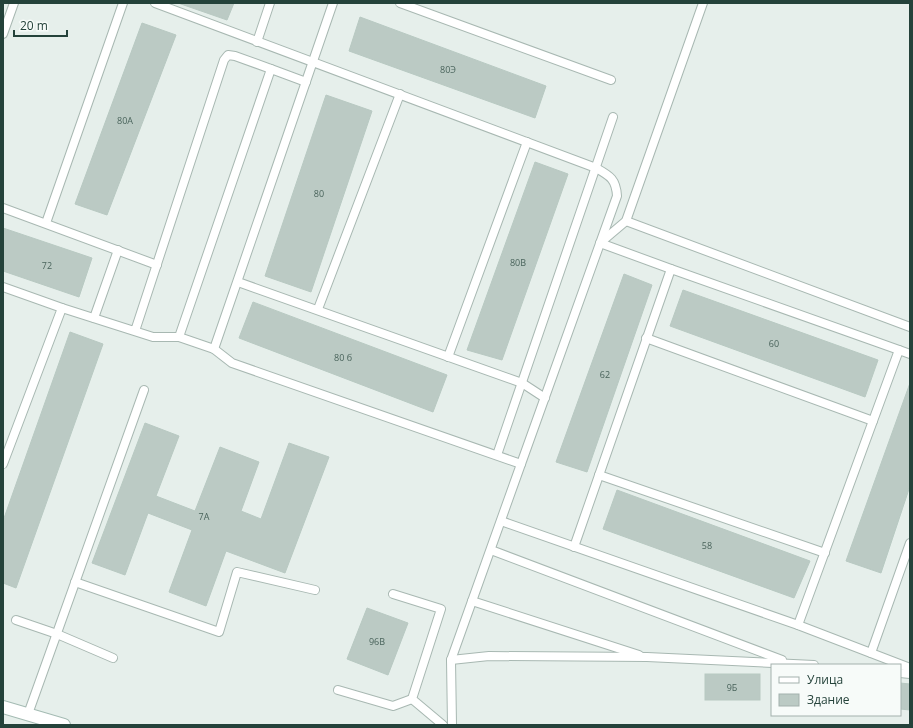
<svg xmlns="http://www.w3.org/2000/svg" width="913" height="728" viewBox="0 0 913 728" font-family="'Open Sans',sans-serif">
<style>
.building{fill:#bbcac4;stroke:#b8c9c2}
.lines{fill:none;stroke-linecap:round;stroke-linejoin:round}
.lane-casing{stroke:#a8b8b2;stroke-width:10}
.secondary-casing{stroke:#a4bbb3;stroke-width:14}
.lane{stroke:#fff;stroke-width:8}
.secondary{stroke:#fff;stroke-width:12}
.labels{text-anchor:middle;dominant-baseline:central;stroke-width:3.5;stroke-linejoin:round;paint-order:stroke}
.number-label{font-size:9px;fill:#4a645c}
</style>
<rect width="100%" height="100%" fill="#e6efeb"/>
<g class="building">
<path d="M178 3H234L227 20Z"/>
<path d="M360 17 546 86 535 118 349 51Z"/>
<path d="M142 23 176 35 107 215 75 204Z"/>
<path d="M326 95 372 111 311 292 265 276Z"/>
<path d="M535 162 568 174 502 360 467 350Z"/>
<path d="M3 228 92 258 79 297 3 271Z"/>
<path d="M624 274 652 285 587 472 556 462Z"/>
<path d="M683 290 878 360 865 397 670 326Z"/>
<path d="M253 302 447 375 433 412 239 338Z"/>
<path d="M70 332 103 344 16 588 3 583V521Z"/>
<path d="M910 383V486L881 573 846 561Z"/>
<path d="M145 423 179 436 156 496 195 511 220 447 259 462 241 511 261 519 289 443 329 457 285 573 226 551 206 606 169 592 192 530 148 513 125 575 92 563Z"/>
<path d="M617 490 810 561 794 598 603 529Z"/>
<path d="M367 608 408 623 388 675 347 659Z"/>
<rect x="705" y="674" width="55" height="26"/>
<path d="M900 683 910 684V710L900 709Z"/>
</g>
<g class="lines">
<g class="lane-casing">
<g id="lane">
<path d="M155 3 596 168C610 176 616 179 617 196L521 464"/>
<path d="M400 3 611 80"/>
<path d="M3 34 14 3"/>
<path d="M257 42 270 3"/>
<path d="M271 69 306 82"/>
<path d="M3 208 157 265"/>
<path d="M626 221 910 327"/>
<path d="M46 223 123 3"/>
<path d="M671 269 600 243 626 221 703 3"/>
<path d="M238 282 522 383 545 398"/>
<path d="M3 287 62 308 3 464"/>
<path d="M62 308 153 337H179L271 69 235 56 228 55 224 60 135 331"/>
<path d="M318 309 400 94"/>
<path d="M94 318 118 250"/>
<path d="M179 337 214 349 232 363 521 464 451 660 452 725"/>
<path d="M646 338 873 421"/>
<path d="M214 349 333 3"/>
<path d="M448 357 527 142"/>
<path d="M497 455 613 117"/>
<path d="M599 475 825 553"/>
<path d="M501 521 798 625 910 668"/>
<path d="M574 547 671 269 899 350"/>
<path d="M491 550 782 660"/>
<path d="M75 582 219 632 237 572 315 590"/>
<path d="M393 594 441 609 412 699 443 725"/>
<path d="M472 601 639 655"/>
<path d="M16 620 57 634 113 658"/>
<path d="M798 625 899 350 910 354"/>
<path d="M871 653 910 543"/>
<path d="M451 660 489 656 647 657 814 665"/>
<path d="M900 673 910 674"/>
<path d="M338 690 393 706 412 699"/>
<path d="M28 714 144 390"/>
</g>
</g>
<g class="secondary-casing">
<path id="secondary" d="M3 707 64 725"/>
</g>
<use href="#lane" class="lane"/>
<use href="#secondary" class="secondary"/>
</g>
<g class="labels">
<g class="number-label">
<text x="448" y="69">80Э</text>
<text x="125" y="120">80А</text>
<text x="319" y="193">80</text>
<text x="518" y="262">80В</text>
<text x="47" y="265">72</text>
<text x="774" y="343">60</text>
<text x="343" y="357">80 б</text>
<text x="605" y="374">62</text>
<text x="204" y="516">7А</text>
<text x="707" y="545">58</text>
<text x="377" y="641">96В</text>
<text x="732" y="687">9Б</text>
</g>
</g>
<rect width="913" height="728" fill="none" stroke="#24423a" stroke-width="8"/>
<rect x="771" y="664" width="130" height="52" fill="#f7fbf9" stroke="#a3b1ad"/>
<rect x="779" y="677" width="20" height="6" fill="#ffffff" stroke="#a3b1ad"/>
<text x="807" y="684" font-size="12" fill="#24423a">Улица</text>
<rect x="779" y="694" width="20" height="12" fill="#bbcac4" stroke="#a3b1ad"/>
<text x="807" y="704" font-size="12" fill="#24423a">Здание</text>
<path d="M14 30v6h53v-6" fill="none" stroke="#24423a" stroke-width="2"/>
<text x="20" y="30" font-size="12" fill="#24423a" stroke="#f7fbf9" stroke-width="3" paint-order="stroke">20 m</text>
</svg>
